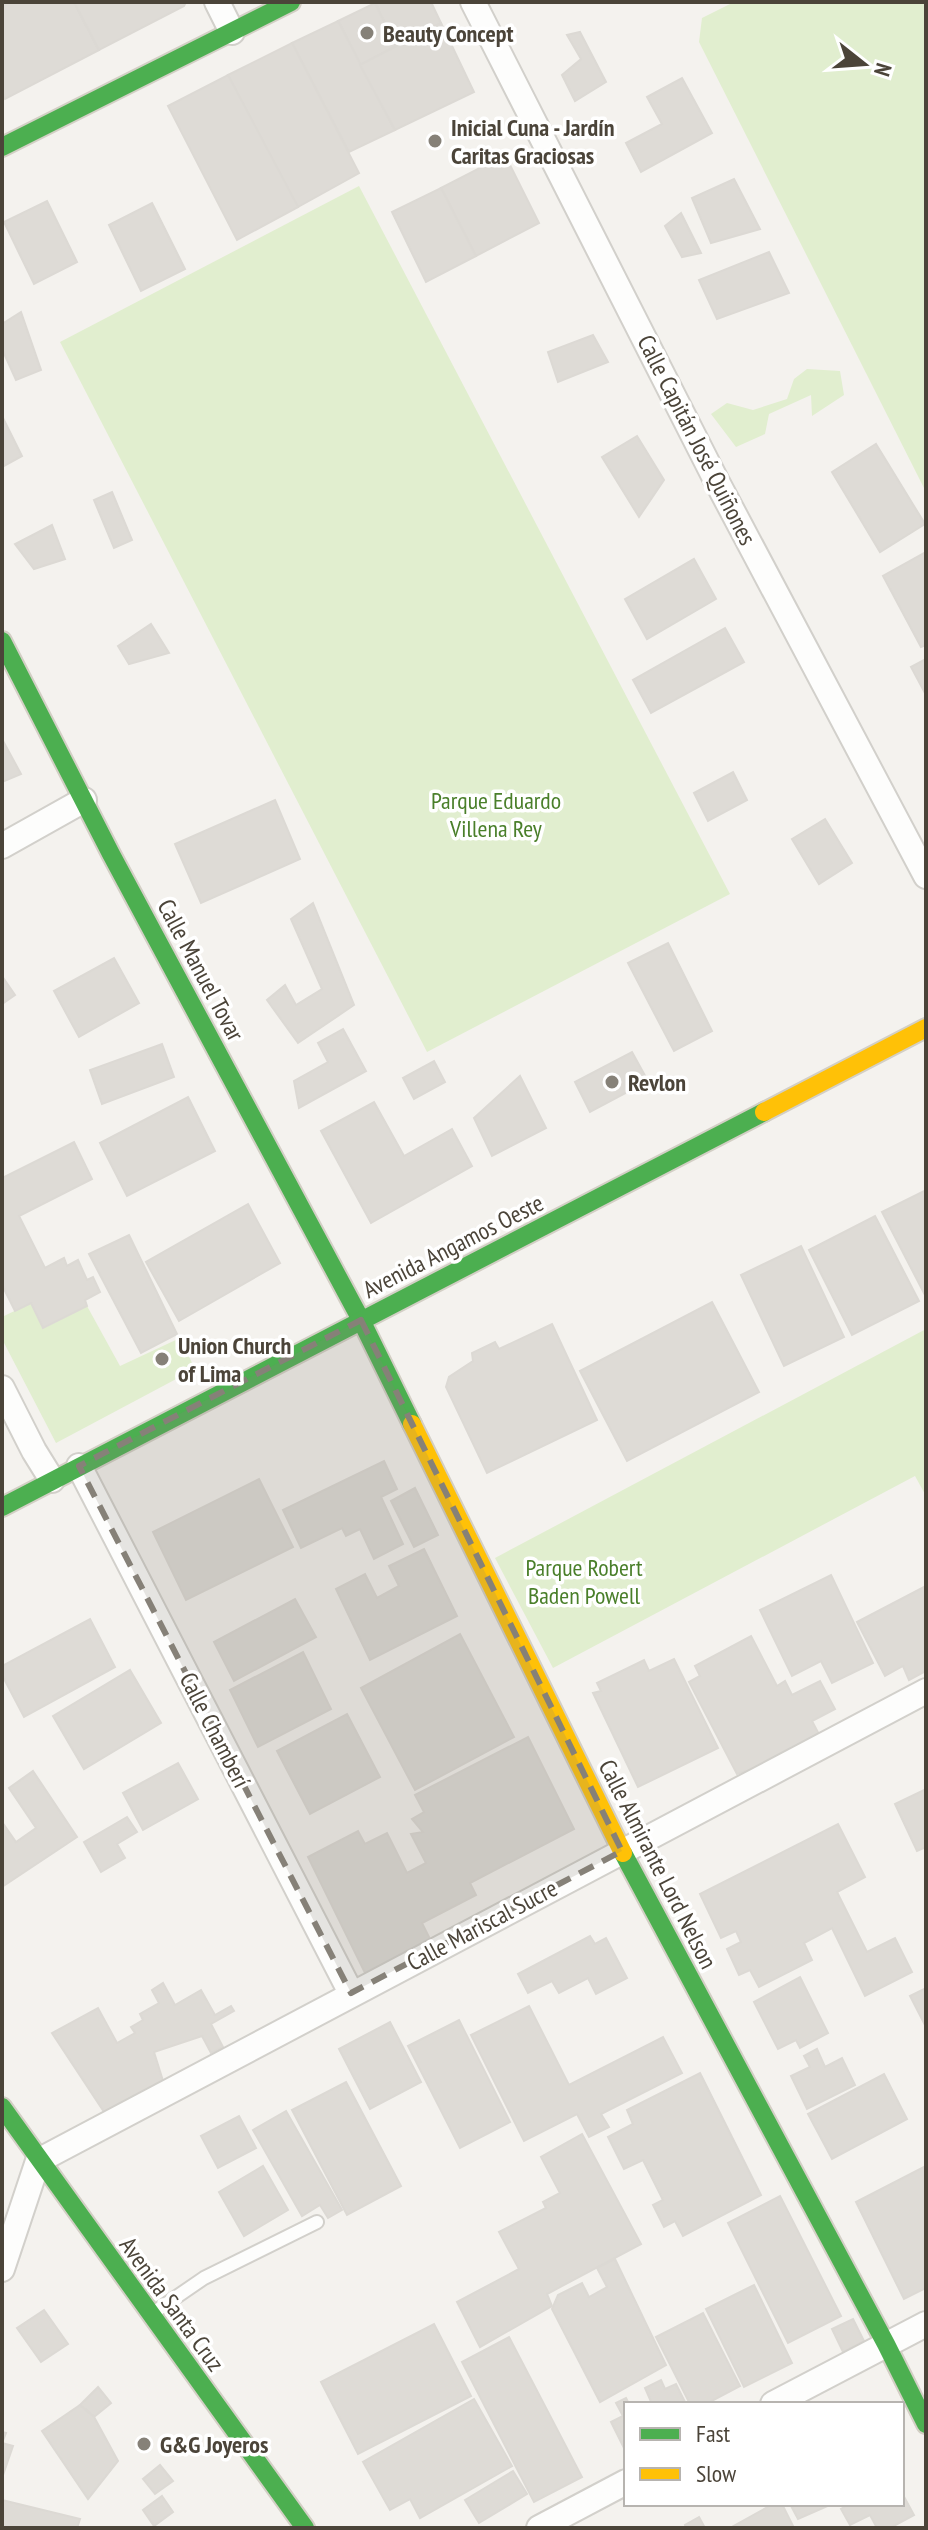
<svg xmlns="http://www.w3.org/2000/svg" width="928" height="2530" viewBox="0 0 928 2530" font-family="'PT Sans Narrow',sans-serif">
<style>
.green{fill:#e1eecf}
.building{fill:#dedbd6;stroke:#dcd9d4;stroke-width:2}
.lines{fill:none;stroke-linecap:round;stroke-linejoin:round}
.lane-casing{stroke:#d2d0cb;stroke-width:16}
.street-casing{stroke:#d2d0cb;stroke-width:28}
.fast-casing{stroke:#d3cfc5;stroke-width:22}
.slow-casing{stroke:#d3cfc5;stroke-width:22}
.lane{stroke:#fdfdfc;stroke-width:12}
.street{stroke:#fdfdfc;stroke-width:24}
.fast{stroke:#4caf50;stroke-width:18}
.slow{stroke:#ffc107;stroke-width:18}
.marked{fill:#868178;fill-opacity:0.2;stroke:#868178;stroke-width:6;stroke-dasharray:16 10;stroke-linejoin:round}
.poi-dot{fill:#868178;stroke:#fff;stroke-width:3}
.labels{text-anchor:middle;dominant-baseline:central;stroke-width:7;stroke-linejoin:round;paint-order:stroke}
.poi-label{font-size:24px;font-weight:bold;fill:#4b4439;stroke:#fff;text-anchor:start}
.street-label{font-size:24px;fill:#4b4439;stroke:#fff}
.park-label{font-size:24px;fill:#4a7f2a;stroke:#fff}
</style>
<rect width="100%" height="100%" fill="#f4f2ee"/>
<g class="green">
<path d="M734 2H926V492L699 42 702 18Z"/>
<path d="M359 186 730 894 427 1052 60 342Z"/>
<path d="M807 369 840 371 844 395 812 416 811 395 769 414 765 434 736 447 711 414 727 403 753 410 787 399 794 379Z"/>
<path d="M31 1303 44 1328 87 1306 120 1366 180 1338 195 1369 56 1443 2 1339V1317Z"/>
<path d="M926 1329V1496L915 1476 553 1668 495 1558Z"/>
</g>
<g class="building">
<path d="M2 2H74L99 50 5 99 2 93Z"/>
<path d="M74 2H186L184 6 99 50Z"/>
<path d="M431 2 441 23 396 46 375 3Z"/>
<path d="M375 3 396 46 360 65 338 21Z"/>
<path d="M338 21 395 130 349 152 292 43Z"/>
<path d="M441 23 474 92 395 130 360 65Z"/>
<path d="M580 32 606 82 575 101 562 75 581 59 567 35Z"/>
<path d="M292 43 359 173 298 207 228 75Z"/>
<path d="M228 75 298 207 237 240 168 106Z"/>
<path d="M682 78 712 133 641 172 626 143 662 124 647 97Z"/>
<path d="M505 155 539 223 476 256 441 188Z"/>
<path d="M734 179 760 229 711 243 692 198Z"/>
<path d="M441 188 476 256 426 282 392 212Z"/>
<path d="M47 201 77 262 34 284 4 222Z"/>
<path d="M152 203 185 269 141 291 109 225Z"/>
<path d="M681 213 701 253 682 257 665 226Z"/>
<path d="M769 252 789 293 717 319 699 280Z"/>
<path d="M21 312 41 370 16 380 2 349V324Z"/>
<path d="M593 335 608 362 558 382 548 352Z"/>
<path d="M2 416 22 456 2 467Z"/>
<path d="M637 436 664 480 639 517 602 457Z"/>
<path d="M876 444 925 524 880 552 832 472Z"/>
<path d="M112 492 132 540 114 548 94 500Z"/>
<path d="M52 525 65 559 34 569 15 544Z"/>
<path d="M926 552V645L921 647 883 576Z"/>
<path d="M694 559 716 599 647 639 625 599Z"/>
<path d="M151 624 169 653 129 664 118 646Z"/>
<path d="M725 628 744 662 651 713 633 680Z"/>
<path d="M926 659V695L911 667Z"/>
<path d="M2 739 21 774 2 782Z"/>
<path d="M733 772 747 800 708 821 694 793Z"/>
<path d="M275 800 300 859 201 903 175 844Z"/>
<path d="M825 819 852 863 819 884 792 839Z"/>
<path d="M313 903 354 1005 298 1043 267 1000 285 985 296 1005 322 989 291 919Z"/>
<path d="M668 943 712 1031 674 1051 628 963Z"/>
<path d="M114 958 139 1003 79 1037 54 991Z"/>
<path d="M2 976 15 995 2 1004Z"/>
<path d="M343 1029 366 1071 299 1108 294 1081 328 1062 318 1043Z"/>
<path d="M162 1044 174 1077 102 1104 90 1070Z"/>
<path d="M632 1052 648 1081 590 1112 575 1082Z"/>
<path d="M434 1061 445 1082 414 1099 403 1078Z"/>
<path d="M520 1076 546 1128 492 1156 474 1118Z"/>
<path d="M188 1097 215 1151 127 1196 100 1143Z"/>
<path d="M374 1102 404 1156 452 1129 472 1166 371 1223 321 1131Z"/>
<path d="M74 1142 92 1179 19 1216 45 1268 64 1258 67 1266 78 1260 87 1280 93 1277 100 1292 85 1300 87 1306 43 1328 31 1303 15 1311 2 1285V1178Z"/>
<path d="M926 1190V1297L882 1212Z"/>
<path d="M248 1204 280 1263 179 1321 146 1262Z"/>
<path d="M875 1216 919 1301 852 1335 809 1250Z"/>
<path d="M129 1235 177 1334 141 1353 89 1254Z"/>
<path d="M801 1246 844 1337 784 1366 741 1275Z"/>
<path d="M712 1302 759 1392 627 1461 580 1371Z"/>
<path d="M552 1324 597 1420 487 1473 446 1387 449 1377 473 1361 472 1353 495 1342 499 1349Z"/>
<path d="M384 1461 397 1489 381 1497 403 1544 374 1559 360 1529 346 1536 342 1528 301 1548 283 1510Z"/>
<path d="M259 1479 293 1547 186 1600 153 1532Z"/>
<path d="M415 1488 438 1535 414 1547 391 1501Z"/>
<path d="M424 1549 457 1616 370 1660 336 1589 365 1574 377 1598 399 1586 389 1566Z"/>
<path d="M831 1575 873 1663 832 1683 821 1661 792 1676 760 1610Z"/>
<path d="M926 1586V1671L909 1680 903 1666 885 1676 857 1622Z"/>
<path d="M295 1599 316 1637 234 1681 214 1642Z"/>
<path d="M90 1619 115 1667 24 1717 2 1675V1666Z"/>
<path d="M460 1634 514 1737 415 1790 361 1688Z"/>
<path d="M751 1636 777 1686 785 1681 792 1695 820 1681 835 1709 812 1721 822 1740 749 1778 745 1771 737 1774 689 1682 700 1676 695 1666Z"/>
<path d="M303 1652 331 1709 258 1747 230 1690Z"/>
<path d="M674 1659 718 1748 638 1787 593 1693 601 1691 597 1683 644 1660 649 1671Z"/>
<path d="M130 1670 161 1723 84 1769 53 1716Z"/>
<path d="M347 1714 380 1777 310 1814 277 1751Z"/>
<path d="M528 1737 574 1829 470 1883 476 1895 422 1923 431 1941 366 1975 308 1857 358 1831 365 1844 387 1833 407 1873 426 1863 411 1834 423 1832 412 1819 424 1812 415 1795Z"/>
<path d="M178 1763 198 1799 143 1830 123 1793Z"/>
<path d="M33 1771 77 1837 2 1887V1822L16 1842 36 1828 9 1788Z"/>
<path d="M926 1789V1847L917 1851 895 1804Z"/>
<path d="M127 1817 137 1832 117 1844 125 1858 101 1872 84 1842Z"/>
<path d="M838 1824 865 1877 837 1892 867 1952 895 1938 912 1972 865 1996 832 1928 804 1943 812 1960 759 1987 750 1970 739 1975 727 1949 741 1942 736 1931 721 1938 700 1894Z"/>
<path d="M590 1936 595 1944 606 1938 627 1978 596 1994 588 1978 559 1993 552 1981 528 1993 518 1974Z"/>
<path d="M800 1977 828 2033 800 2048 796 2040 778 2049 754 2002Z"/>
<path d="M163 1983 175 2005 201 1990 215 2015 231 2006 234 2011 211 2024 223 2047 211 2053 202 2036 154 2052 164 2084 106 2115 52 2033 98 2008 117 2043 135 2033 131 2027 143 2020 140 2014 159 2003 152 1990Z"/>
<path d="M926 1988V2027L910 1996Z"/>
<path d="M529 2006 569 2085 663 2037 682 2073 601 2114 609 2127 589 2137 577 2114 524 2141 471 2035Z"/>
<path d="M459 2020 510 2122 460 2148 408 2046Z"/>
<path d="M390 2022 421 2082 370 2109 339 2049Z"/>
<path d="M817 2049 825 2067 842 2058 855 2085 807 2109 791 2076 810 2067 804 2056Z"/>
<path d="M700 2073 761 2195 683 2236 675 2221 664 2227 653 2205 663 2200 643 2160 624 2169 608 2137 633 2124 627 2110Z"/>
<path d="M884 2074 907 2119 832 2159 808 2114Z"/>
<path d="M346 2082 401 2186 347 2215 292 2110Z"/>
<path d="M286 2111 342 2210 328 2218 320 2205 302 2216 253 2130Z"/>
<path d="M239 2116 256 2148 218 2168 201 2136Z"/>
<path d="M582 2134 641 2244 547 2294 552 2306 480 2347 457 2302 519 2269 499 2232 546 2208 543 2202 560 2193 541 2157Z"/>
<path d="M263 2166 288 2210 244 2236 219 2192Z"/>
<path d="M926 2166V2288L904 2299 856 2202Z"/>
<path d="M780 2196 841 2316 788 2343 728 2223Z"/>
<path d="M615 2259 666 2365 600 2402 552 2309 558 2295 582 2283 589 2297 607 2287 597 2268Z"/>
<path d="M754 2285 792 2363 744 2387 706 2309Z"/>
<path d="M44 2310 68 2344 41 2362 17 2328Z"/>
<path d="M703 2313 740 2386 706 2404H690L656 2337Z"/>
<path d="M853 2319 864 2341 843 2352 832 2329Z"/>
<path d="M434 2324 471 2396 358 2454 321 2382Z"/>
<path d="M509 2337 582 2477 534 2502 462 2362Z"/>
<path d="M661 2380 665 2389 676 2384 686 2404H652L645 2388Z"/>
<path d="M98 2387 111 2403 94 2417 80 2405Z"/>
<path d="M626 2398 629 2404H626V2452L611 2422 623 2416 616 2403Z"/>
<path d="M474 2399 512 2466 420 2518 410 2499 390 2510 363 2462Z"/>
<path d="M80 2405 94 2417 118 2461 88 2499 42 2431Z"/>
<path d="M2 2432 6 2433 2 2443 13 2446 2 2478Z"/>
<path d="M160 2465 173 2481 155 2494 143 2479Z"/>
<path d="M513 2471 527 2494 479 2523 465 2500Z"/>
<path d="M902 2493 914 2515 890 2528H877L870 2515 850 2525 841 2509 850 2504H902Z"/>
<path d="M162 2496 173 2512 154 2526 143 2510Z"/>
<path d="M2 2500 80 2519 77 2528H2Z"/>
<path d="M773 2504H782L794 2528H730Z"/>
<path d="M790 2504H832L798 2519Z"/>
<path d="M699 2517 705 2528H686L685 2525Z"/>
</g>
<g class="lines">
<g class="lane-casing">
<path id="lane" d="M153 2313 204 2278 317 2222"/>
</g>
<g class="street-casing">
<g id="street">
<path d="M217 2 232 32"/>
<path d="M473 2 716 480 926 876"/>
<path d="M2 846 84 800"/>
<path d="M2 1388 34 1451 52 1480"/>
<path d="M79 1466 351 1993"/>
<path d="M2 2269 38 2161 926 1691"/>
<path d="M773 2404 926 2324"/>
<path d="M539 2528 626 2482"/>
</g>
</g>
<g class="fast-casing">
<g id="fast">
<path d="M2 147 291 2"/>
<path d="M2 641 111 854 361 1320 412 1424"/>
<path d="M2 1507 764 1112"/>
<path d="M623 1853 886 2344 926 2424"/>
<path d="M2 2107 305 2528"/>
</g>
</g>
<g class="slow-casing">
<g id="slow">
<path d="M764 1112 926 1028"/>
<path d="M412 1424 623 1853"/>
</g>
</g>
<use href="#lane" class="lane"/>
<use href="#street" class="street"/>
<use href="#fast" class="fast"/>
<use href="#slow" class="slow"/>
</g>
<path class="marked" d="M361 1320 622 1851 351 1993 79 1466Z"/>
<g class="poi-dot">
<circle cx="367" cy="33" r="8"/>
<circle cx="435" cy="141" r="8"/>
<circle cx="612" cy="1082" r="8"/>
<circle cx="162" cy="1359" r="8"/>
<circle cx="144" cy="2444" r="8"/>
</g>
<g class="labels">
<g class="poi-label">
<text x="383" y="33">Beauty Concept</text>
<text x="451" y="127">Inicial Cuna - Jardín<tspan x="451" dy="28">Caritas Graciosas</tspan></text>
<text x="628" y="1082">Revlon</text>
<text x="178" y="1345">Union Church<tspan x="178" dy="28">of Lima</tspan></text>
<text x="160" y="2444">G&amp;G Joyeros</text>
</g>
<g class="street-label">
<text transform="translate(697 440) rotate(63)">Calle Capitán José Quiñones</text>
<text transform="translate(201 970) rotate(62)">Calle Manuel Tovar</text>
<text transform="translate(453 1246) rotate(-27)">Avenida Angamos Oeste</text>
<text transform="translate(215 1730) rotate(63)">Calle Chamberí</text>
<text transform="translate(658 1864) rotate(63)">Calle Almirante Lord Nelson</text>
<text transform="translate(482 1925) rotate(-28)">Calle Mariscal Sucre</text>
<text transform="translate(172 2304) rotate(54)">Avenida Santa Cruz</text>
</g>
<g class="park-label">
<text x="496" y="800">Parque Eduardo<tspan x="496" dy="28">Villena Rey</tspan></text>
<text x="584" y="1567">Parque Robert<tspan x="584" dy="28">Baden Powell</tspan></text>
</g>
</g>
<rect width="928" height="2530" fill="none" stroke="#4b4439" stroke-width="8"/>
<rect x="624" y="2402" width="280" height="104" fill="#ffffff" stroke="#b7b4b0" stroke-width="2"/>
<rect x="640" y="2428" width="40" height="12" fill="#4caf50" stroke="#b7b4b0" stroke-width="2"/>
<text x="696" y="2442" font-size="24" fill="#4b4439">Fast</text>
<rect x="640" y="2468" width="40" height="12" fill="#ffc107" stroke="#b7b4b0" stroke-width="2"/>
<text x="696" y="2482" font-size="24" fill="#4b4439">Slow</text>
<g transform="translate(864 64) rotate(107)" stroke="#ffffff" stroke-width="6" paint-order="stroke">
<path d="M0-6L14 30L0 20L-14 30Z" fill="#4b4439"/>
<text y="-12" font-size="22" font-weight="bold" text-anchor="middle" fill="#4b4439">N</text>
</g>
</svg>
